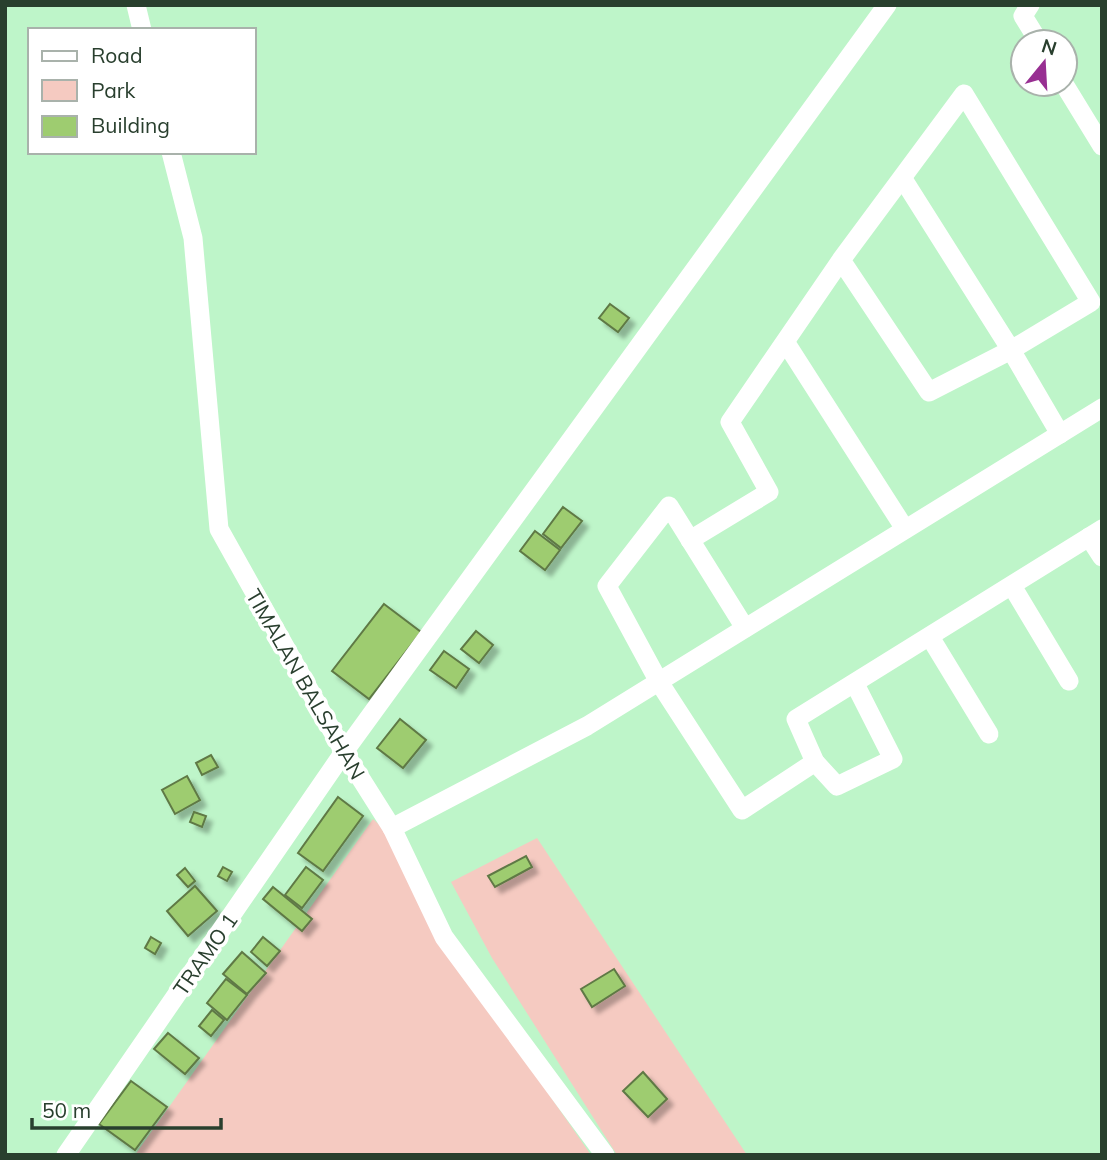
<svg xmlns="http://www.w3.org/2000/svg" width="1107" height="1160" viewBox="0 0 1107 1160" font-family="Mulish,sans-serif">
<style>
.green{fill:#f5cac1}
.building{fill:#9ecc70;stroke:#5f7945;stroke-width:2;filter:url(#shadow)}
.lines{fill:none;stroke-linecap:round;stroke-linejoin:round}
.street{stroke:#fff;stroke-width:19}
.labels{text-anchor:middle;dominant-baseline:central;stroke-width:7;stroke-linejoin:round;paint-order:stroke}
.street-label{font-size:21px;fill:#293f2e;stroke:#fff}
</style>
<defs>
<filter id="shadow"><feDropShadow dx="6" dy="6" stdDeviation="2" flood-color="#0004"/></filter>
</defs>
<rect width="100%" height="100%" fill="#bef5c9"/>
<g class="green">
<path d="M373 819 388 833 441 939 591 1155H135Z"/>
<path d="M537 838 747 1155H617L492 958 451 882Z"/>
</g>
<g class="building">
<path d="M610 304 629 318 618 332 599 318Z"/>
<path d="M563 507 582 521 561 548 543 534Z"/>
<path d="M535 531 560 550 545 570 520 551Z"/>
<path d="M384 604 421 632 369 699 332 671Z"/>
<path d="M476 631 493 645 479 663 461 649Z"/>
<path d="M444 651 469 669 456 688 430 670Z"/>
<path d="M400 719 426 740 403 768 377 748Z"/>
<path d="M211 755 218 767 202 775 196 763Z"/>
<path d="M187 776 200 800 175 814 162 790Z"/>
<path d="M338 797 363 816 323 871 298 853Z"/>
<path d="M194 812 206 816 202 827 190 822Z"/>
<path d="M526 856 532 867 495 887 488 876Z"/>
<path d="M223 867 232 872 227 881 218 876Z"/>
<path d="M306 867 323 880 302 908 285 895Z"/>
<path d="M185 868 195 881 188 887 177 875Z"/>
<path d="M195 886 217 911 188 936 167 911Z"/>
<path d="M273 887 312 919 302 931 263 899Z"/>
<path d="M151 937 161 943 155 954 145 948Z"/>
<path d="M263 937 280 951 267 966 251 952Z"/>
<path d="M242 952 266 973 247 994 223 974Z"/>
<path d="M614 969 625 986 592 1007 581 989Z"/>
<path d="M226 979 247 995 227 1020 207 1003Z"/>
<path d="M212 1010 224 1020 211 1036 199 1026Z"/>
<path d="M168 1033 199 1058 185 1074 154 1049Z"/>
<path d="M643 1072 667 1099 648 1117 623 1091Z"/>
<path d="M131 1081 167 1107 135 1150 99 1124Z"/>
</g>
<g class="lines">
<g class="street">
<path d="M136 5 142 30"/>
<path d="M1030 5 1023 16 1039 42"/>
<path d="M1064 84 1102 146"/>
<path d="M171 152 193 238 219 529 344 752 392 828 444 937 605 1155"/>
<path d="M903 179 1011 350 1060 434"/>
<path d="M786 343 905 529"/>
<path d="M1089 537 1102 557"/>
<path d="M690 540 769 492 730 422 841 260 964 94 1091 302 1011 350 929 392 841 260"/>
<path d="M1012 586 1069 681"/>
<path d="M745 628 669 506 607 586 659 682 742 810 815 762"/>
<path d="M930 637 989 734"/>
<path d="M855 684 893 759 837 786 815 762 796 719 1102 529"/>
<path d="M392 828 587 726 1102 408"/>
<path d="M66 1155 344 752 887 5"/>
</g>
</g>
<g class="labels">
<g class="street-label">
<text transform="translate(306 684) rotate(60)">TIMALAN BALSAHAN</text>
<text transform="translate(205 954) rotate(-55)">TRAMO 1</text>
</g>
</g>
<rect width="1107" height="1160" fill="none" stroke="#293f2e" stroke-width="14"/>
<rect x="28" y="28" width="228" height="126" fill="#ffffff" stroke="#a9b2ab" stroke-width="2"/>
<rect x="42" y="51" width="35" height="10" fill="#ffffff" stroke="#a9b2ab" stroke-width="2"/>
<text x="91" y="63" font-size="21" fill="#293f2e">Road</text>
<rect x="42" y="80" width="35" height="21" fill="#f5cac1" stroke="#a9b2ab" stroke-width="2"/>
<text x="91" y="98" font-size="21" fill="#293f2e">Park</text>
<rect x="42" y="116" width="35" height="21" fill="#9ecc70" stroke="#a9b2ab" stroke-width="2"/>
<text x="91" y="133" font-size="21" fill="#293f2e">Building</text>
<g transform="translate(1044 63) rotate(18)"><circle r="33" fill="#ffffff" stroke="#a9b2ab" stroke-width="2"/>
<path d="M0-5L12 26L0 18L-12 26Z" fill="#982f92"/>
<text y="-10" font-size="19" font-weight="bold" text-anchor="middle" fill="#293f2e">N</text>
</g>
<path d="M32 1118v10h189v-10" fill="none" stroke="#293f2e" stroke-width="3.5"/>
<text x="42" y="1118" font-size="21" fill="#293f2e" stroke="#ffffff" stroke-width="5" paint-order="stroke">50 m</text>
</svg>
